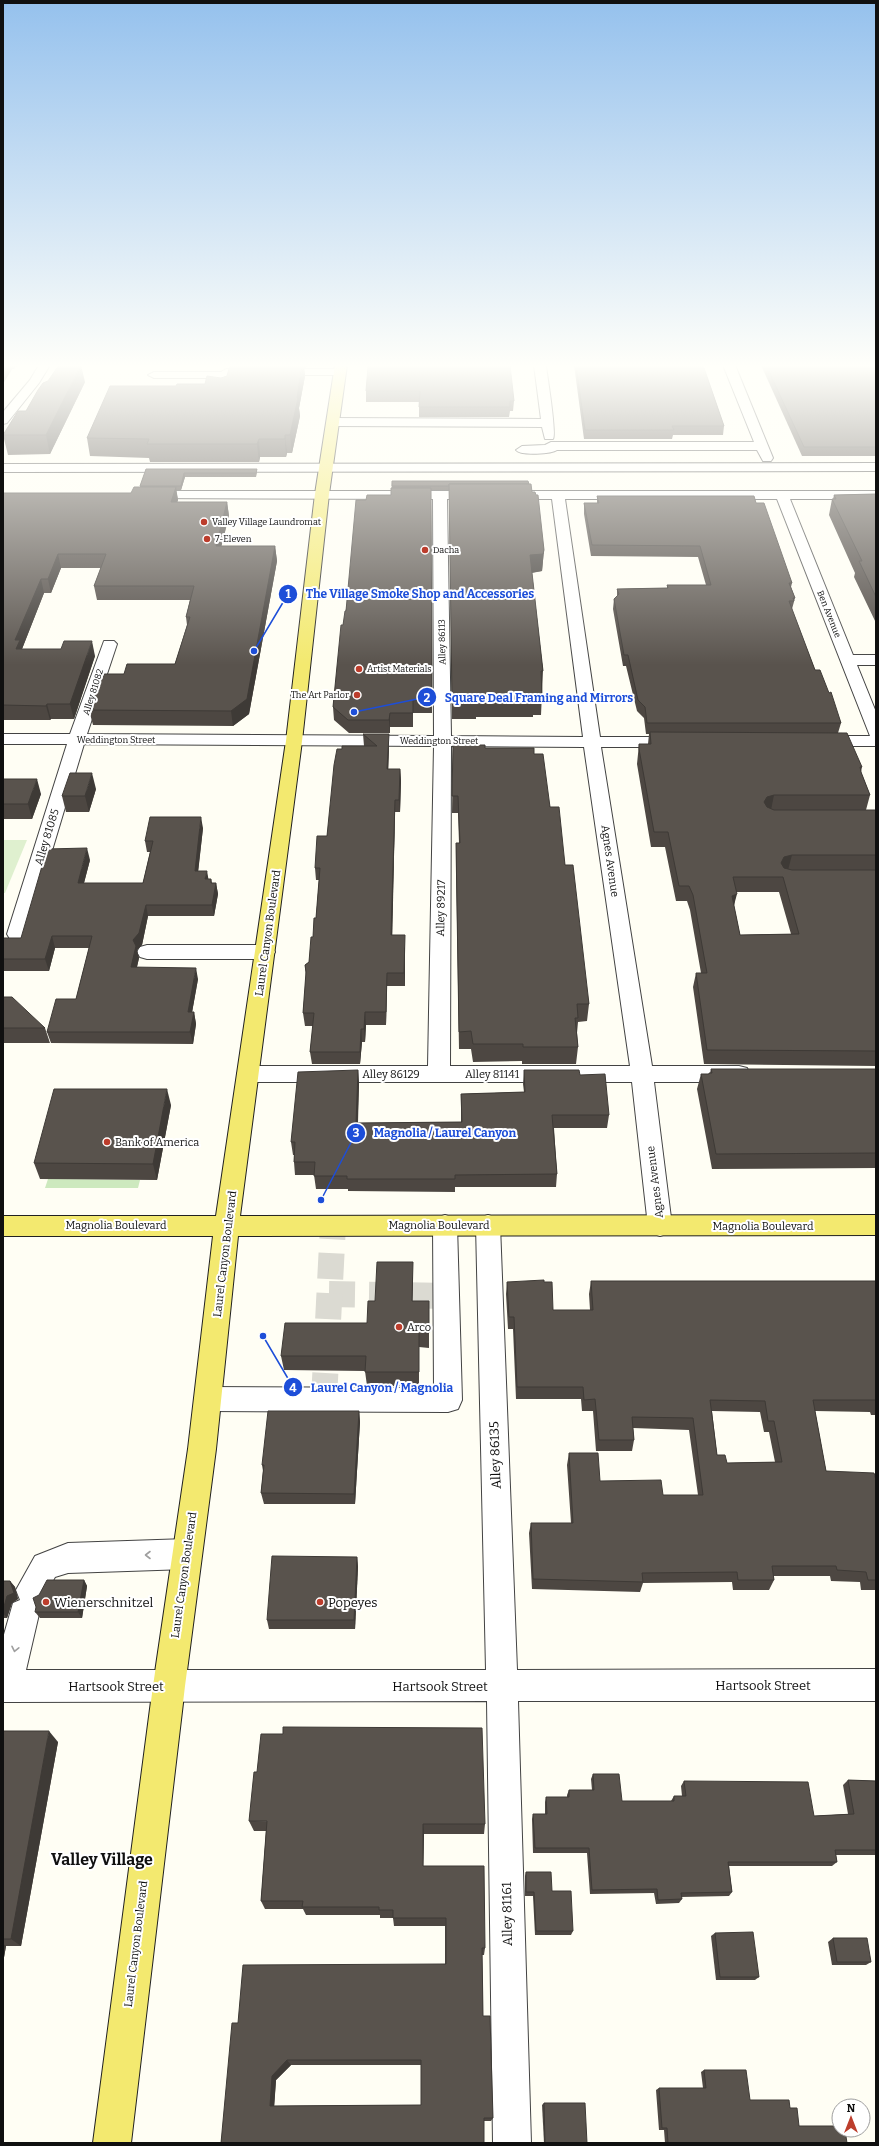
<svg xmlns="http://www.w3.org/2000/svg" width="879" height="2146" viewBox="0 0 879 2146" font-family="Bitter,serif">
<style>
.green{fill:#cde9be}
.pitch{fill:#dff0cf}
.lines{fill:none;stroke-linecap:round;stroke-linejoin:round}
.minor-tunnel{stroke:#dbdad2;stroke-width:26;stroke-dasharray:26 14;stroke-linecap:butt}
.minor-casing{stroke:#434343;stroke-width:2}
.major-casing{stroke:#212121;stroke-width:2}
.minor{fill:#fff;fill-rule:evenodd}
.major{fill:#f3e96f;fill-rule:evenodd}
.wall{fill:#4d4742;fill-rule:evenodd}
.shaded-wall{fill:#3e3a36}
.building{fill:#59534d;stroke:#3e3a36;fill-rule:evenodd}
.oneway{stroke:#9f9f9f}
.poi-dot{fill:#bc3d2c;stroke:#fff;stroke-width:1.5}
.labels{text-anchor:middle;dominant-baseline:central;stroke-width:4;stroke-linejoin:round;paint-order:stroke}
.far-poi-label{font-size:9px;fill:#101010;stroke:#fff;text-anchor:start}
.far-street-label{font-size:9px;fill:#101010;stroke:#fff}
.street-label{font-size:11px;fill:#101010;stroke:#fff}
.poi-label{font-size:11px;fill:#101010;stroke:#fff;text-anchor:start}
.near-street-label{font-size:13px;fill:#101010;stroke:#fff}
.near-poi-label{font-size:13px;fill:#101010;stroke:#fff;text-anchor:start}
.near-quarter-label{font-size:16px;font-weight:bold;fill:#101010;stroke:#fff}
.leader{fill:none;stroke:#1d4ed8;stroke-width:1.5}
.callout-dot{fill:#1d4ed8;stroke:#fff;stroke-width:1.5}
.mark-label{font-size:12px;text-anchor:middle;font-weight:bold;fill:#fff}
.callout-label{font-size:12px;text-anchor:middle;font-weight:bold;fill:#1d4ed8;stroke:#fff;stroke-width:4;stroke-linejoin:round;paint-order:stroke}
</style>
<rect width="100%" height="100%" fill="#fffef4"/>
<path class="green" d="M48 1179 140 1180 138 1188H45Z"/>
<path class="pitch" d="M3 840H27L5 893H3Z"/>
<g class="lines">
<g class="minor-tunnel">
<path d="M329 1294 447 1296"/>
<path d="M324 1399 333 1225"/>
</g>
<g class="minor-casing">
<g id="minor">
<path d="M39 365H50L39 383 7 423 3 424V412L30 380Z"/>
<path d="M534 365H546C547 376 557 433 553 439H545L542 427 333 426 327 422 333 418 541 419Z"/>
<path d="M723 365H735L773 458 771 461H763L757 450H557C552 454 520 456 516 450L522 446 545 445 551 442H754Z"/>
<path d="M226 369H340L346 372 340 375H231L228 391 222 394 216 391 219 378H154L148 375 154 372H221Z"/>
<path d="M876 463V471L3 472V464Z"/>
<path d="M147 491H876V499H790L853 655H876V665H857L876 712V746H821L815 745 813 741 815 737 821 736H870L777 499H565L600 737H679L685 738 687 742 685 746 679 747H601L652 1066H739L747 1068 750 1074 747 1080 739 1082H654L672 1226 669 1233 660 1236 651 1233 648 1226 632 1082H248L240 1080 237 1074 240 1068 248 1066H428L434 746 84 744 27 934 24 939 17 941 10 939 7 934 67 744H3V734H70L104 641H114L117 644 87 734 434 736 433 499 142 498 140 495ZM447 499H552L583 737 451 736ZM451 746 584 747 630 1066H450Z"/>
<path d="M147 945H265L272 947 275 952 272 957 265 959H147L140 957 137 952 140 947Z"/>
<path d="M445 1215 454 1218 457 1225 462 1400 458 1409 448 1412 208 1411 198 1408 194 1399 198 1390 208 1387 434 1388 433 1225 436 1218Z"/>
<path d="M488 1215 497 1218 500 1225 517 1670 876 1669V1701H518L531 2143H493L487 1701 3 1702V1638L13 1603 20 1600 16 1590 35 1556 68 1543 187 1539 197 1544 202 1554 197 1564 187 1569 68 1573 55 1577 42 1601 35 1603 39 1614 26 1670H486L476 1225 479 1218Z"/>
</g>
</g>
<g class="major-casing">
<path id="major" d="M335 365H347L329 494 302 741 240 1216 876 1215V1235L238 1236 216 1449 185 1686 131 2143H93L153 1686 188 1449 213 1236H3V1216H216L286 741 315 494Z"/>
</g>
<use href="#minor" class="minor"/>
<use href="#major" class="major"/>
</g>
<g class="wall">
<path d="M3 365H17L14 369H12L4 382H3Z"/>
<path d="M230 365H307L306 368H304L305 376 299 408 300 416 292 453H287L286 457H260L259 462H150L149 458 90 456 87 438 176 386 205 384 227 376Z"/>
<path d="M574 365H703L724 426 723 435H673L672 439H584Z"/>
<path d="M761 365H876V456H802Z"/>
<path d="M387 367 514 401 513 411H510L509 417H419V402H366V391Z"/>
<path d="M85 382 50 454 8 455 3 435 26 411Z"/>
<path d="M146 469H257V473L256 477H185L181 490H176L178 500 177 502H227L229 516 221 546H275L277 561 249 714 233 726 93 725 89 710 124 674 175 664 187 625 186 617 190 600H97L94 586 101 568H61L51 593H44L22 649 95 656 74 719H51L50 720H3V493H131L140 487V486Z"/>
<path d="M392 481 529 484 532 492 544 550 542 571 532 573 543 671 541 715H533V717H476V719H452L449 490H431L432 713H413V727H390V733H349L334 720 333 707 343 625 366 500 391 495Z"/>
<path d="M876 494V623L854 577 855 573 829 515 832 499H833L834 495Z"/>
<path d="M597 496 756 503 792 583 791 587 795 598 792 609 815 670 841 723 838 733 862 767 861 772 870 795 866 810H876V1066L704 1064 693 987 696 973H701L690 910 687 901H676L665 847H651L637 764 639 744H648L649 734H646L644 718 637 711 626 666H623L613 609 614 599 617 596V589L667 588V585H706L698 557 591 556 584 514V503H597ZM736 892H779L791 934 740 935 734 906Z"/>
<path d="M363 734 389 746 388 769H400L401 781 400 812H395L392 935 405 948V986H387L386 1025H366L365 1042H362L360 1064H312L310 1052 313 1026H305L303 1013 306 976 305 965 309 962 316 918 319 880H316L315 868 327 836 342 749 364 746Z"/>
<path d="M453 745 485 748 534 754 550 807 565 865 589 1004 587 1021 578 1022 577 1033 578 1047 576 1064H522V1061L473 1062 471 1049H459L456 860V843H459L458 813H452Z"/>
<path d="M3 779 41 794 32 819H3Z"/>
<path d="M96 789 89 812H66L62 796Z"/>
<path d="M203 828 198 871 208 879H211L212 883H216L218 894 214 916H148L142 945 137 950 139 958 137 967 198 979 192 1012H194L196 1024 193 1044 51 1043 47 1032 76 999 89 948H55L49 971H3V938H21L90 860 84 883H143L150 852H147L145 841Z"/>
<path d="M3 997 45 1028 50 1043H3Z"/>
<path d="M711 1069H876V1168L712 1169 697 1089 701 1074H709V1073H710Z"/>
<path d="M358 1070 359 1084 358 1123 461 1122V1094L524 1092 523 1084 524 1070 580 1075 609 1115 607 1128H554L557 1174 556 1187H455V1192L348 1191V1189H316L314 1175H295L294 1162V1155H293L291 1142Z"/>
<path d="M171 1105 157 1180 40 1179 34 1163Z"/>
<path d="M413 1277 412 1301H429V1348L419 1347V1386H367L365 1371 284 1370 281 1356 367 1323 375 1301Z"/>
<path d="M591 1281H876V1415H871L870 1412 815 1411 826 1471 876 1480V1590H861L860 1582 831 1581 830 1576H774V1580L769 1590H733L732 1582 643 1583 640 1592 532 1589 529 1533 531 1523H571L567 1465 569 1453 600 1481 663 1495H698L689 1430 633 1428 634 1440 632 1451H596L593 1411H582L581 1399H516L513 1329H508L506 1294 507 1282H544L553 1310H590L589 1294ZM712 1411 760 1412 764 1432H769L775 1462 727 1463 717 1455Z"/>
<path d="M359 1411 360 1422 355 1504H264L261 1493 263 1471 262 1465Z"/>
<path d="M357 1557 358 1567 355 1629H269L267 1620Z"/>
<path d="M84 1580 87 1586 82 1618H40L35 1612Z"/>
<path d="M3 1581H10L15 1587 18 1599 12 1603 7 1618H3Z"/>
<path d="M3 1731 58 1742 21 1946H6L3 1963Z"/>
<path d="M593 1774 622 1801H671L674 1796H682L681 1786 684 1781 814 1816 848 1814 843 1785 848 1780 876 1781V1855H836L837 1862 832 1866H729L732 1892 729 1896 681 1897 682 1899 679 1903 656 1904 654 1893 590 1894 587 1853H533L532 1819 533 1814H545V1802L546 1797H567V1795L569 1790H592L591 1779Z"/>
<path d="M249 1821 485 1824 484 1834H424L423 1866 485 1948 484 1955H482L483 2016 493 2118 491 2121H484L221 2143 238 2023 445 1964V1926H394L393 1918H380V1915H306L303 1909H265L261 1901 266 1831H254ZM291 2065H421V2105L274 2106 276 2080Z"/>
<path d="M526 1872 552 1891 573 1931 571 1935H535L533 1896H525V1876Z"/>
<path d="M715 1933 759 1977 755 1980H716L711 1936Z"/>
<path d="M833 1938 871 1962 866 1965H832L828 1942Z"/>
<path d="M704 2070 750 2100 790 2108 799 2126 847 2143H665L664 2130H659L656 2090 659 2088H703L701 2072Z"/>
<path d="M544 2103 587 2143H544L542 2105Z"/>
</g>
<g class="shaded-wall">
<path d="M4 365H11L12 369 4 382 3 379V366Z"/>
<path d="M14 365H17L14 369Z"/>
<path d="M81 365 85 382 50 454 46 435Z"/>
<path d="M302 365H304L305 376 299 408 300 416 292 453 290 435Z"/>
<path d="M285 435 287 453 286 457 285 439Z"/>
<path d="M259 439 260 457 259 462 257 444Z"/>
<path d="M184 473 185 477 181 490V486Z"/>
<path d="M176 487 178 500 173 516 171 502Z"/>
<path d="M227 502 229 516 218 560 216 546Z"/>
<path d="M275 546 277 561 249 714 233 726 231 711Z"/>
<path d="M544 550 542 571 529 573 530 555Z"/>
<path d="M58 554 61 568 51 593 48 579Z"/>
<path d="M41 579 44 593 22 649 23 655 16 649 15 640Z"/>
<path d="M92 641 95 656 74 719 70 704Z"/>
<path d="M47 704 51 719 50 720 46 706Z"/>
<path d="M390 713V733L389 720Z"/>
<path d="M389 734V746L388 781 387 769Z"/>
<path d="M400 769 401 781 400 812 399 800Z"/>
<path d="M92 773 96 789 89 812 85 796Z"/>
<path d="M37 779 41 794 32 819 28 804Z"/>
<path d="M774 795 771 810 764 812V802L767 797Z"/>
<path d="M395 800V812L392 948 391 935Z"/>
<path d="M201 817 203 828 197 882 195 871Z"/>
<path d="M87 848 90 860 81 894 78 883Z"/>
<path d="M792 855 788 870 781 872 778 878 781 863 784 857Z"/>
<path d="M207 871 209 882 205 879Z"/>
<path d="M216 883 218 894 214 916 212 905Z"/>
<path d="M737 894 733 909 732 896Z"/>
<path d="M146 905 148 916 142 945 137 950 139 958 134 979 131 967 133 940Z"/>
<path d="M405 935V986L404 973Z"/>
<path d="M52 936 55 948 49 971 45 959Z"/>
<path d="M196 968 198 979 190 1024 188 1012Z"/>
<path d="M387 973V986L386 1025V1012Z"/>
<path d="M194 1012 196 1024 193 1044 190 1032Z"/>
<path d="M365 1012 366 1025 365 1042 364 1029Z"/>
<path d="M361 1029 362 1042 360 1064V1052Z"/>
<path d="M358 1070 359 1084 357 1136 356 1123Z"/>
<path d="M167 1089 171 1105 157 1180 153 1164Z"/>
<path d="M413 1262V1277L412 1316V1301Z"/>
<path d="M359 1411 360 1422 355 1504 354 1494Z"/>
<path d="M357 1557 358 1567 355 1629 354 1620Z"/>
<path d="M84 1580 87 1586 82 1618 78 1612Z"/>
<path d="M10 1581 15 1587 18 1599 12 1603 7 1618 3 1613V1610Z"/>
<path d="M49 1731 58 1742 21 1946 11 1939Z"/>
<path d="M423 1824 424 1834 423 1875Z"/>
<path d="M3 1944 6 1946 3 1963Z"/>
<path d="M287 2060 291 2065 276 2080 274 2110 270 2106 272 2076Z"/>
</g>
<g class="building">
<path d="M59 365H81L46 435H3L18 411H26L38 390 43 383 48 381Z"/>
<path d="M230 365H302L297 398H298L290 435H285V439H259L257 444H147L149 439 87 438 110 386H176L177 384H205L207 376 221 378 227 376Z"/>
<path d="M387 365H510L514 401H510V407H419L420 391H366L368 367H387Z"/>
<path d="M576 365H703L724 426H672L674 430H585Z"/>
<path d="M766 365H876V447H804Z"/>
<path d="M146 469H257L256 473H184L181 486H140Z"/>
<path d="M392 481H528L529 484H449V486H392Z"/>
<path d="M449 484H531L532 492H535L536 495H538L544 550 543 554 530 555 543 671H541L542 696H534V698H476V701H452Z"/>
<path d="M134 487H176L171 502H227L216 546H275L247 699 231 711 89 710 100 674H124L127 664H175L190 617H186L194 586H94L106 554H58L48 579H41L15 640H20L16 649H61L64 641H92L70 704H47L46 706 3 705V493H131Z"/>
<path d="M391 488H431L432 700H413V713H390L389 720H348L333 707 341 625H343L345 611H346L356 500H366L367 495H391Z"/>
<path d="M876 494V597L859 561H862L832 499H836L834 495Z"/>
<path d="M597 496H754L756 503H764L792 583H789L795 598H793L794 601H789L815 670H820L829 693 831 692 841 723H647L645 707 638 700 628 655H624L614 599 619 594 617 589 668 588 667 585H711L700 546 592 545 584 503H599Z"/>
<path d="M650 732 847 733 862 767H860L861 772 870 795H774L767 797 764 802 767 807 774 810H876V855H792L784 857 781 863 784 868 792 870H876V1051L707 1050 696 973H707L693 895 689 886H679L668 832H654L639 749V744H651ZM733 877H783L799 934 740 935 732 896 737 894Z"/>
<path d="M363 734H389L387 769H400L399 800H395L391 935H405L404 973H387L386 1012H365L364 1029H361L360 1052H310L314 1013H303L306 972 305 965 309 962 311 937H313L314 918H316L320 868H315L317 836H327L334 765 337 749H342V746H377Z"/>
<path d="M453 745H485V748H534V754H543L550 807H559L565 865H573L589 1004H577L578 1018H575L578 1047H523V1044H473L471 1031 459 1032 456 843H460L458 796H452Z"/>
<path d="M70 773H92L85 796H62Z"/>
<path d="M3 779H37L28 804H3Z"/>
<path d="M150 817H201L195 871H207L205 879H211V883H216L212 905H146L139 933 133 940 136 946 131 967 196 968 188 1012H194L190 1032H47L56 999H76L92 936H52L45 959H3V938H21L47 849 87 848 78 883H143L153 841H145Z"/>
<path d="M3 997H12L45 1028H3Z"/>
<path d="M711 1069H876V1153L716 1154 701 1074H709V1073H712Z"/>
<path d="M358 1070 356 1123 462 1122 461 1094 525 1092 524 1070H579L580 1075 605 1074 609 1115H552L557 1174 455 1175V1179H347V1176H314L315 1162H294L295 1142H291L298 1072Z"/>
<path d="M54 1089H167L153 1164 34 1163Z"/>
<path d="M377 1262H413L412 1301H429V1333L419 1332V1372H365L366 1356H281L285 1323H367L368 1301H375Z"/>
<path d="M544 1280V1282H552L553 1310H593L591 1281H876V1400H813L826 1471 874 1473 876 1480V1580H868L866 1572 837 1570 836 1566H772L774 1580H738L737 1572 642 1573 643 1582 533 1579 531 1523H573L569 1453H598L600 1481 661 1480 663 1495H703L693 1418 632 1417 634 1440H599L595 1399 584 1400 583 1387H517L514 1317H509L507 1282ZM710 1400 765 1401 768 1421H774L782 1462 727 1463 725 1455H717Z"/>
<path d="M268 1411H359L354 1494 261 1493 264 1465H262Z"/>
<path d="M272 1556 357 1557 354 1620H267Z"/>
<path d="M47 1580H84L78 1612H35L36 1607 33 1598 39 1595Z"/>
<path d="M3 1581H10L14 1593 7 1596 3 1610Z"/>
<path d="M283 1727 482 1728 485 1824H423V1866H484L485 1948H482L483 2016H490L493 2118H484V2143H221L232 2023H238L243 1965 446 1964V1918H393V1910H379V1907H302L303 1901H261L267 1821H249L254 1772H257L261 1734H283ZM287 2060H421V2105L270 2106 272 2076Z"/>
<path d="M3 1731H49L11 1939H3Z"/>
<path d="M593 1774H619L622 1801H674V1796H686L684 1781 808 1782 814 1816 854 1814 848 1780 876 1781V1850H835L837 1862H728L732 1892 681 1893 682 1899 658 1900 657 1889 592 1890 589 1848H535L533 1814H547L546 1797H569V1790H594Z"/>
<path d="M526 1872H551L552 1891H571L573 1931H536L534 1892H526Z"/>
<path d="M753 1932 759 1977H720L715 1933Z"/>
<path d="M833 1938H867L871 1962H837Z"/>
<path d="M704 2070H746L750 2100H789L790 2108H797L799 2126H839V2130H845L847 2143H668L667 2128H662L659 2088H706Z"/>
<path d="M544 2103H585L587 2143H545Z"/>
</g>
<defs><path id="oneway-chevron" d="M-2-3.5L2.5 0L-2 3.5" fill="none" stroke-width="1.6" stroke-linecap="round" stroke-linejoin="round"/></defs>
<g class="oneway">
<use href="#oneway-chevron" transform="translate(148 1555) rotate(180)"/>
<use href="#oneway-chevron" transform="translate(15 1649) rotate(102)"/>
</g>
<linearGradient id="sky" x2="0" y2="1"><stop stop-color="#95c1ed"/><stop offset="0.55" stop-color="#fffffa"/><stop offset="1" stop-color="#fffffa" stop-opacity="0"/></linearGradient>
<rect width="879" height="665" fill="url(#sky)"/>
<g class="poi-dot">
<circle cx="204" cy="522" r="4"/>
<circle cx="207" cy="539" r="4"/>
<circle cx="425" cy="550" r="4"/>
<circle cx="359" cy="669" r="4"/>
<circle cx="357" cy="695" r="4"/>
<circle cx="107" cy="1142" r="4"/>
<circle cx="399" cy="1327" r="4"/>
<circle cx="46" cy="1602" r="4"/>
<circle cx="320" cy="1602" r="4"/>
</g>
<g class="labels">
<g class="far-poi-label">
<text x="212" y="522">Valley Village Laundromat</text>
<text x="215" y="539">7-Eleven</text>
<text x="433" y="550">Dacha</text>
<text x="367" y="669">Artist Materials</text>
<text x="349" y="695" text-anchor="end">The Art Parlor</text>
</g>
<g class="far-street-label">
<text transform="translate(829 614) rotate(68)">Ben Avenue</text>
<text transform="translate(442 642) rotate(-91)">Alley 86113</text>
<text transform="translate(93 692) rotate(-72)">Alley 81082</text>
<text x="116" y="740">Weddington Street</text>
<text x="439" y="741">Weddington Street</text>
</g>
<g class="street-label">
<text transform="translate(47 837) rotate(-73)">Alley 81085</text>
<text transform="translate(610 861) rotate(82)">Agnes Avenue</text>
<text transform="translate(441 908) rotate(-89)">Alley 89217</text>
<text transform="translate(268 933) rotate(-82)">Laurel Canyon Boulevard</text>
<text x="391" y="1074">Alley 86129</text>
<text x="492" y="1074">Alley 81141</text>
<text transform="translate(655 1182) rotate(-97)">Agnes Avenue</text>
<text x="116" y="1225">Magnolia Boulevard</text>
<text x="439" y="1225">Magnolia Boulevard</text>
<text x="763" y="1226">Magnolia Boulevard</text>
<text transform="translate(225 1254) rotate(-83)">Laurel Canyon Boulevard</text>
<text transform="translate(184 1575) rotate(-82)">Laurel Canyon Boulevard</text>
<text transform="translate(136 1944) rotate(-83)">Laurel Canyon Boulevard</text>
</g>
<g class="poi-label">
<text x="115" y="1142">Bank of America</text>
<text x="407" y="1327">Arco</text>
</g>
<g class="near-street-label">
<text transform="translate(495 1455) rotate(-92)">Alley 86135</text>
<text x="763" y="1685">Hartsook Street</text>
<text x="116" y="1686">Hartsook Street</text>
<text x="440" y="1686">Hartsook Street</text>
<text transform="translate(507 1914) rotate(-91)">Alley 81161</text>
</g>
<g class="near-poi-label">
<text x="54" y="1602">Wienerschnitzel</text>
<text x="328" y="1602">Popeyes</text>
</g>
<g class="near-quarter-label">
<text x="102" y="1859">Valley Village</text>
</g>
</g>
<path class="leader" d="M254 651L288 594M354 712L427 697M321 1200L356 1133M263 1336L293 1387"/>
<g class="callout-dot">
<circle cx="254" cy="651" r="4"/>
<circle cx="354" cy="712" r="4"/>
<circle cx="321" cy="1200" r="4"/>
<circle cx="263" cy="1336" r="4"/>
<circle cx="288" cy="594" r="10"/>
<circle cx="427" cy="697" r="10"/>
<circle cx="356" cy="1133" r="10"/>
<circle cx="293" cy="1387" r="10"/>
</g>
<g class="mark-label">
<text x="288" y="598">1</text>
<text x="427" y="702">2</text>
<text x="356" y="1137">3</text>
<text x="293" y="1392">4</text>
</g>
<g class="callout-label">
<text x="420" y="598">The Village Smoke Shop and Accessories</text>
<text x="539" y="702">Square Deal Framing and Mirrors</text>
<text x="445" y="1137">Magnolia / Laurel Canyon</text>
<text x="382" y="1392">Laurel Canyon / Magnolia</text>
</g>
<rect width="879" height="2146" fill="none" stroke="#101010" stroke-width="8"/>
<g transform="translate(851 2118)"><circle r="19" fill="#ffffff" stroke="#9f9f9f"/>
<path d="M0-3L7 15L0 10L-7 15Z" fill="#bc3d2c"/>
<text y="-6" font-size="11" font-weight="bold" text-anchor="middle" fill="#101010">N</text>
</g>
</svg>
